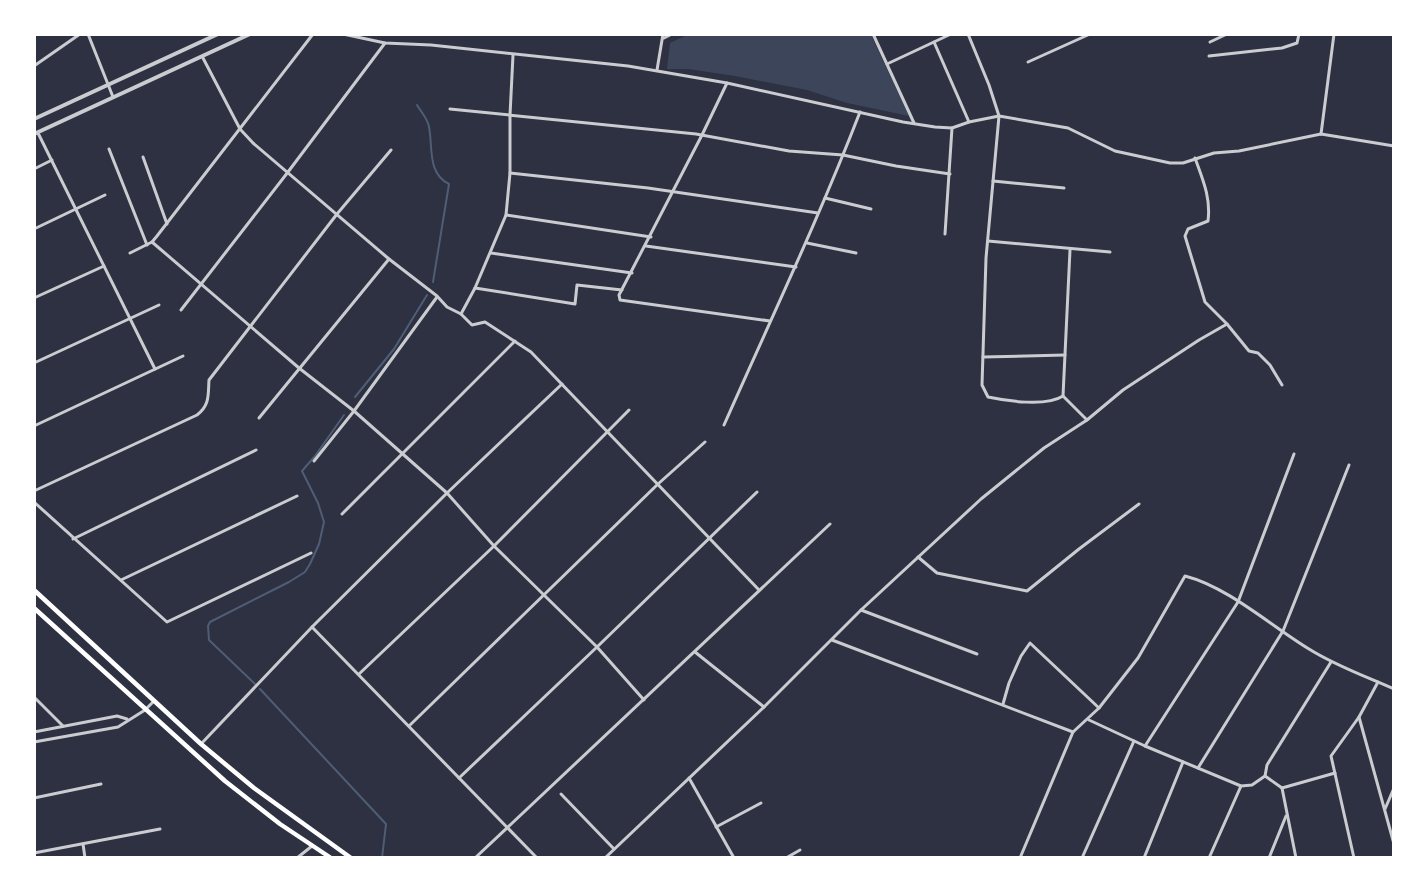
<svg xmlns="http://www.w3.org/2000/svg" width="1428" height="892" viewBox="0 0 1428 892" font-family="Helvetica,sans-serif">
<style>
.green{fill:#3c4559}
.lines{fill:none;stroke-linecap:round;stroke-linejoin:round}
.stream{stroke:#4f5d75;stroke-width:2}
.minor{stroke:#caccd0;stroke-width:3}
.tertiary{stroke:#caccd0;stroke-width:4}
.trunk{stroke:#fff;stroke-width:4.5}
</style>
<rect width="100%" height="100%" fill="#2d3142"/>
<path class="green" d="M687 35H871L909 116 847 103 807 90 735 76 688 69H667L670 43Z"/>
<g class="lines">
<g class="stream">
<path d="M417 105C421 112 428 119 429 127 433 147 427 173 449 184L433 282"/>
<path d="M355 397 394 349 427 295"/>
<path d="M255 684 209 640 208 626 210 622 289 582 305 572 310 564 319 544 324 522 318 503 302 471 315 456 344 415"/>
<path d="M260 689 386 824 382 858"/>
</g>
<g class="minor">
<path d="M88 34 113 97"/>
<path d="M343 34 385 43 431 45 628 66 727 83 903 122 935 127 952 128 969 122 999 116 1068 128 1115 151 1170 163H1183L1214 153 1239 151 1321 134 1394 146"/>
<path d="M873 34 914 123"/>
<path d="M968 34 989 85 999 116 986 258 982 385 988 397C1007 401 1046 407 1063 396L1087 420"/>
<path d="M664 38 672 34"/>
<path d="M934 42 969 122"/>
<path d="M1210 42 1227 34"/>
<path d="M1209 56 1282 48 1297 43 1299 34"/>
<path d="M203 58 240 129 253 143 389 259 437 296 447 307 461 314 472 325 485 322 531 352 759 590"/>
<path d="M1028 62 1090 34"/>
<path d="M887 64 951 34"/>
<path d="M34 66 80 34"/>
<path d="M657 70 663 34"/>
<path d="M727 83 702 135 619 295 620 300 770 321"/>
<path d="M450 109 696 134 789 151 843 155 896 166 950 174"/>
<path d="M38 133 155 369"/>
<path d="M1321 134 1334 34"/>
<path d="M109 149 147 245"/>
<path d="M143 157 167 224"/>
<path d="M1195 158C1203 180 1211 198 1208 221L1188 229 1185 236 1205 302 1227 324 1249 351 1258 353 1270 365 1282 385"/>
<path d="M34 169 52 160"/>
<path d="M510 173 648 188 818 213"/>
<path d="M993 181 1064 188"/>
<path d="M825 198 871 209"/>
<path d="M506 215 651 237"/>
<path d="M34 229 105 195"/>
<path d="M945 234 952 128"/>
<path d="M988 241 1110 252"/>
<path d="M152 242 299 368 354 411 447 493 494 546 597 647 644 700"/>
<path d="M807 243 856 253"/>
<path d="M646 246 796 267"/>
<path d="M130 253 152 242 157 236 313 34"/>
<path d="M491 253 632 273"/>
<path d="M475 288 575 304 577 285 622 290"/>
<path d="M34 298 104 266"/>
<path d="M181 310 288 172 385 43"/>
<path d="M461 314 475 288 506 215 510 173V115L513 55"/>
<path d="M983 357 1065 355"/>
<path d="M34 363 159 305"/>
<path d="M1063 396 1070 250"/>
<path d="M259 418 389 259"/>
<path d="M724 425C770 321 819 218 860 112"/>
<path d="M34 426 183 356"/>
<path d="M314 461 354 411 437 297"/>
<path d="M34 491 197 415C210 405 208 395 209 380L337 214 391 150"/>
<path d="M34 502 167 622 311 553"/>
<path d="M342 514 515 341"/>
<path d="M73 539 256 450"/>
<path d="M918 557 937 573 1027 591 1079 549 1139 504"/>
<path d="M121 580 297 496"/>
<path d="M861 610 977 654"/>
<path d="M312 627 537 858"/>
<path d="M832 640 1073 732"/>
<path d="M695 652 764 707"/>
<path d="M359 674 494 546 629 410"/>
<path d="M34 697 63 726"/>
<path d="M1003 704 1009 683 1021 656 1030 643 1099 708"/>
<path d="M1359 717 1394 844"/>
<path d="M1089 720 1145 746 1241 786 1252 785 1265 776 1267 765 1331 662"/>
<path d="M409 726 658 484 705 442"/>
<path d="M34 732 117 716 127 719"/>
<path d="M34 742 118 727 145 710 154 701"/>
<path d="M201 744 312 627 447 493 562 384"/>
<path d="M1145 746 1238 602 1294 454"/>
<path d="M1198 768 1283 631 1349 465"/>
<path d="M1265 776 1282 788 1335 773"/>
<path d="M459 778 597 647 757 492"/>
<path d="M689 778 734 858"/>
<path d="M1282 788 1296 858"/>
<path d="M561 794 614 849"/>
<path d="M34 798 101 784"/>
<path d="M1385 809 1394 788"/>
<path d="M716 827 761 803"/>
<path d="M83 844 85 858"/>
<path d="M34 853 160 829"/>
<path d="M297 858 312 846"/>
<path d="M475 858 830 524"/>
<path d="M605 858 764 707 861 610 981 499 1044 448 1087 420 1123 390 1199 340 1227 324"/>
<path d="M786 858 800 850"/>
<path d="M1020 858 1073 732 1099 708 1138 658 1185 576C1228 587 1271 626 1309 649 1336 666 1365 676 1394 689"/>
<path d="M1082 858 1134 741"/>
<path d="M1144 858 1183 762"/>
<path d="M1209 858 1241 786"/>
<path d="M1269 858 1286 816"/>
<path d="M1354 858 1331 756 1359 717 1378 682"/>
</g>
<g class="tertiary">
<path d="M34 119 218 34"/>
<path d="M34 134 250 34"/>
</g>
<g class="trunk">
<path d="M34 590 201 744 254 788 351 858"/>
<path d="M34 608 225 781 280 824 331 858"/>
</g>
</g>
<rect width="1428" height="892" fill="none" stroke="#ffffff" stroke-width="72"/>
</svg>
